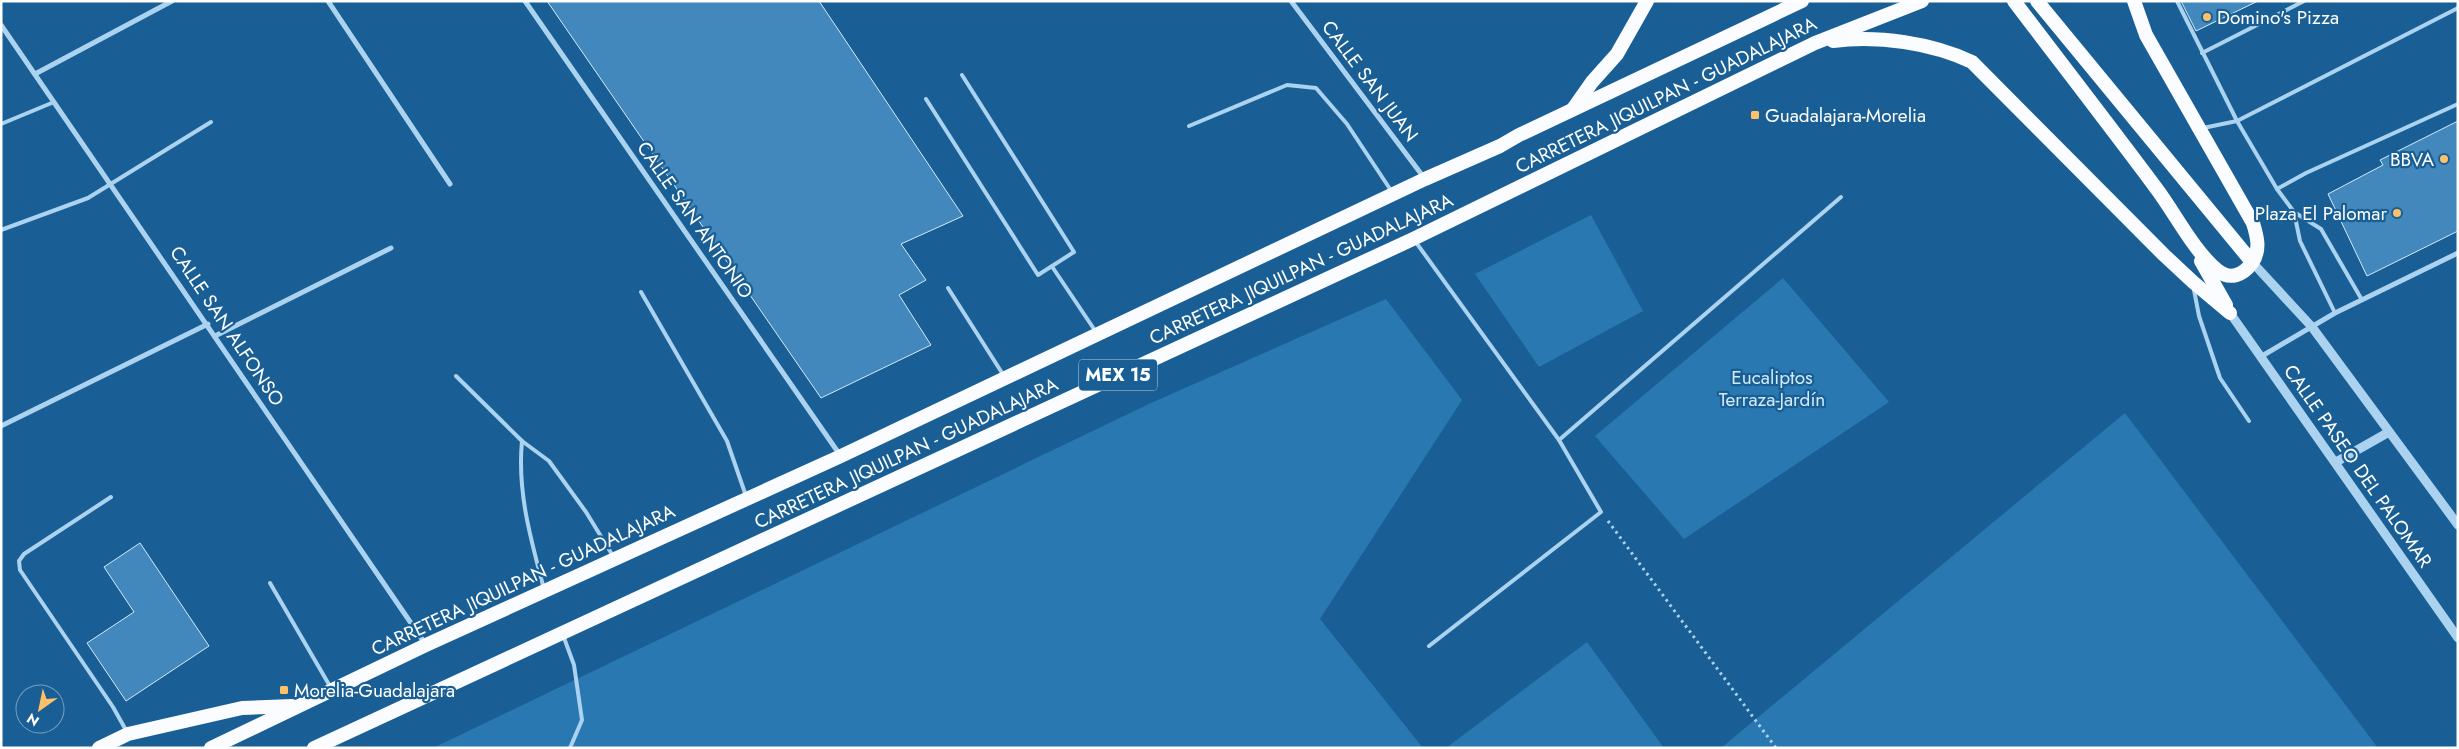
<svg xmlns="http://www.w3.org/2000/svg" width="2459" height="749" viewBox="0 0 2459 749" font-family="Jost,sans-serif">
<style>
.green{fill:#2978b1}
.building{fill:#4288bc;stroke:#d2eafb}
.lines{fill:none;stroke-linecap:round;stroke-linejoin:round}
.path{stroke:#abd3f0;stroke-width:3;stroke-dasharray:2.5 4;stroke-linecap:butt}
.service{stroke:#abd3f0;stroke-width:4}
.minor{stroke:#abd3f0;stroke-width:5}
.tertiary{stroke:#abd3f0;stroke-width:9}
.trunk{stroke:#fafcff;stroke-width:14}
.poi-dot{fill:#ffc06a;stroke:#195f95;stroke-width:2}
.labels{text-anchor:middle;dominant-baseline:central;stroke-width:4.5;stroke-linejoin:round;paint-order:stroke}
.shield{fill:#195f95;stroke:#bacfdf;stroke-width:1}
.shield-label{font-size:18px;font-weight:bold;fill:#fff}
.poi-label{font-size:19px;fill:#fff;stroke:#195f95;text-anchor:start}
.street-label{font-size:19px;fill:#fff;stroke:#195f95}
.park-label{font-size:19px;fill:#d2eafb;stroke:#195f95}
</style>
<rect width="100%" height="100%" fill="#195f95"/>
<g class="green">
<path d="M1591 215 1643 311 1539 367 1475 274Z"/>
<path d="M1783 278 1889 402 1684 539 1595 436Z"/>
<path d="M1386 299 1462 400 1320 619 1423 748H433L1151 403Z"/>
<path d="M2125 413 2378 748H1721Z"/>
<path d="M1587 642 1664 748H1446Z"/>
</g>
<g class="building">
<path d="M547 1H819L963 216 901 244 926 280 899 295 931 345 821 398Z"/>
<path d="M2181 1H2258L2196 31Z"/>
<path d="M2458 121V231L2367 276 2328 194 2383 165 2380 160Z"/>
<path d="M140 543 209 646 126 701 87 643 134 612 104 567Z"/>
</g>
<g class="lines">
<path class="path" d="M1608 521 1776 748"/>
<g class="service">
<path d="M2177 1 2237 121 2277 189 2294 212 2300 241 2335 313"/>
<path d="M2202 53 2304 1"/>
<path d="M926 99 1038 275 1074 252 962 75"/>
<path d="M1 124 54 102"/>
<path d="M1189 126 1287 85 1316 88 1347 124 1392 192"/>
<path d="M2203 128 2237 121 2458 8"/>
<path d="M2277 189 2306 173 2458 104"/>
<path d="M2294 212 2321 229 2362 300"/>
<path d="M1 230 88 198 211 122"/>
<path d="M1415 241 1559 440 1601 512 1429 646"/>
<path d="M1053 268 1096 332"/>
<path d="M948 288 1004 376"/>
<path d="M2194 290 2199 316 2220 378 2249 421"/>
<path d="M641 292 727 441 746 496"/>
<path d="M456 376 522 441 549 461 586 512 613 556"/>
<path d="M1559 440 1841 197"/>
<path d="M522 441C517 492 531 540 544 589"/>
<path d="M111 497 24 554 19 561 20 570 113 707 127 732"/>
<path d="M270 583 331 688"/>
<path d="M563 635 574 665 582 720 570 748"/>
</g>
<g class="minor">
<path d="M328 1 450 184"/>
<path d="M525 1 840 455"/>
<path d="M1291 1 1425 179"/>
<path d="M1 25 426 645"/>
<path d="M35 74 172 1"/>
<path d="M215 336 391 248"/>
<path d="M2262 356 2335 313 2458 253"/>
<path d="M1 426 208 324"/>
</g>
<g class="tertiary">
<path d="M2252 262 2312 327 2458 525"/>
<path d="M2230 313 2458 638"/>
<path d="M2336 462 2389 432"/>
</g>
<g class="trunk">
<path d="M2014 1C2061 63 2109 125 2156 188 2175 213 2193 250 2217 270 2230 281 2243 275 2252 263 2261 250 2257 236 2253 223L2146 35 2134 1"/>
<path d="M2037 1 2252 262"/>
<path d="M1833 41C1878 35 1932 43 1972 62L2164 255 2193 282 2230 313"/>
<path d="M1573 109 1592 82 1617 54 1647 1"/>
<path d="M2201 261 2226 305"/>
<path d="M99 748 128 734 242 708 292 706"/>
<path d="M211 748 426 645 841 456 1425 179 1500 146 1519 135 1802 1"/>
<path d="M314 748 1413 239 1815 43 1922 1"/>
</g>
</g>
<g class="poi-dot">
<circle cx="2207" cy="17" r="5"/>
<rect x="1750" y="110" width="10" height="10" rx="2.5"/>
<circle cx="2444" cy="159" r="5"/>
<circle cx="2397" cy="213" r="5"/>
<rect x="279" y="685" width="10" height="10" rx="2.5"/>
</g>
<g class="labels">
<rect class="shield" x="1079" y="359.5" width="78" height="31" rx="4"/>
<g class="shield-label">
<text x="1118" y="375">MEX 15</text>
</g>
<g class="poi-label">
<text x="2217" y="17">Domino's Pizza</text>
<text x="1765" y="115">Guadalajara-Morelia</text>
<text x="2434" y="159" text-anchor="end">BBVA</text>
<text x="2387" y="213" text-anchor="end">Plaza El Palomar</text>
<text x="294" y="690">Morelia-Guadalajara</text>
</g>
<g class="street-label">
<text transform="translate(1370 81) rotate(53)">CALLE SAN JUAN</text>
<text transform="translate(1666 95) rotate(-26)">CARRETERA JIQUILPAN - GUADALAJARA</text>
<text transform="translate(695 220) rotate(55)">CALLE SAN ANTONIO</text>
<text transform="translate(1301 269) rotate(-25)">CARRETERA JIQUILPAN - GUADALAJARA</text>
<text transform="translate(227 326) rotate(56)">CALLE SAN ALFONSO</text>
<text transform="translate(906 453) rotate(-25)">CARRETERA JIQUILPAN - GUADALAJARA</text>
<text transform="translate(2358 466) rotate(55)">CALLE PASEO DEL PALOMAR</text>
<text transform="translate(523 580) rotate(-25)">CARRETERA JIQUILPAN - GUADALAJARA</text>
</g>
<g class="park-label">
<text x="1772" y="377">Eucaliptos<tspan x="1772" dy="22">Terraza-Jardín</tspan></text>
</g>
</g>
<rect width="2459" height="749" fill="none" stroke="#ffffff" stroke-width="5"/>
<g transform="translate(40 709) rotate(213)"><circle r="24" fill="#195f95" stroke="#759fbf"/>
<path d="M0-4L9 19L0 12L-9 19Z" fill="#ffc06a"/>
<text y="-8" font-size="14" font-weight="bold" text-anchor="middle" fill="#ffffff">N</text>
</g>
</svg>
